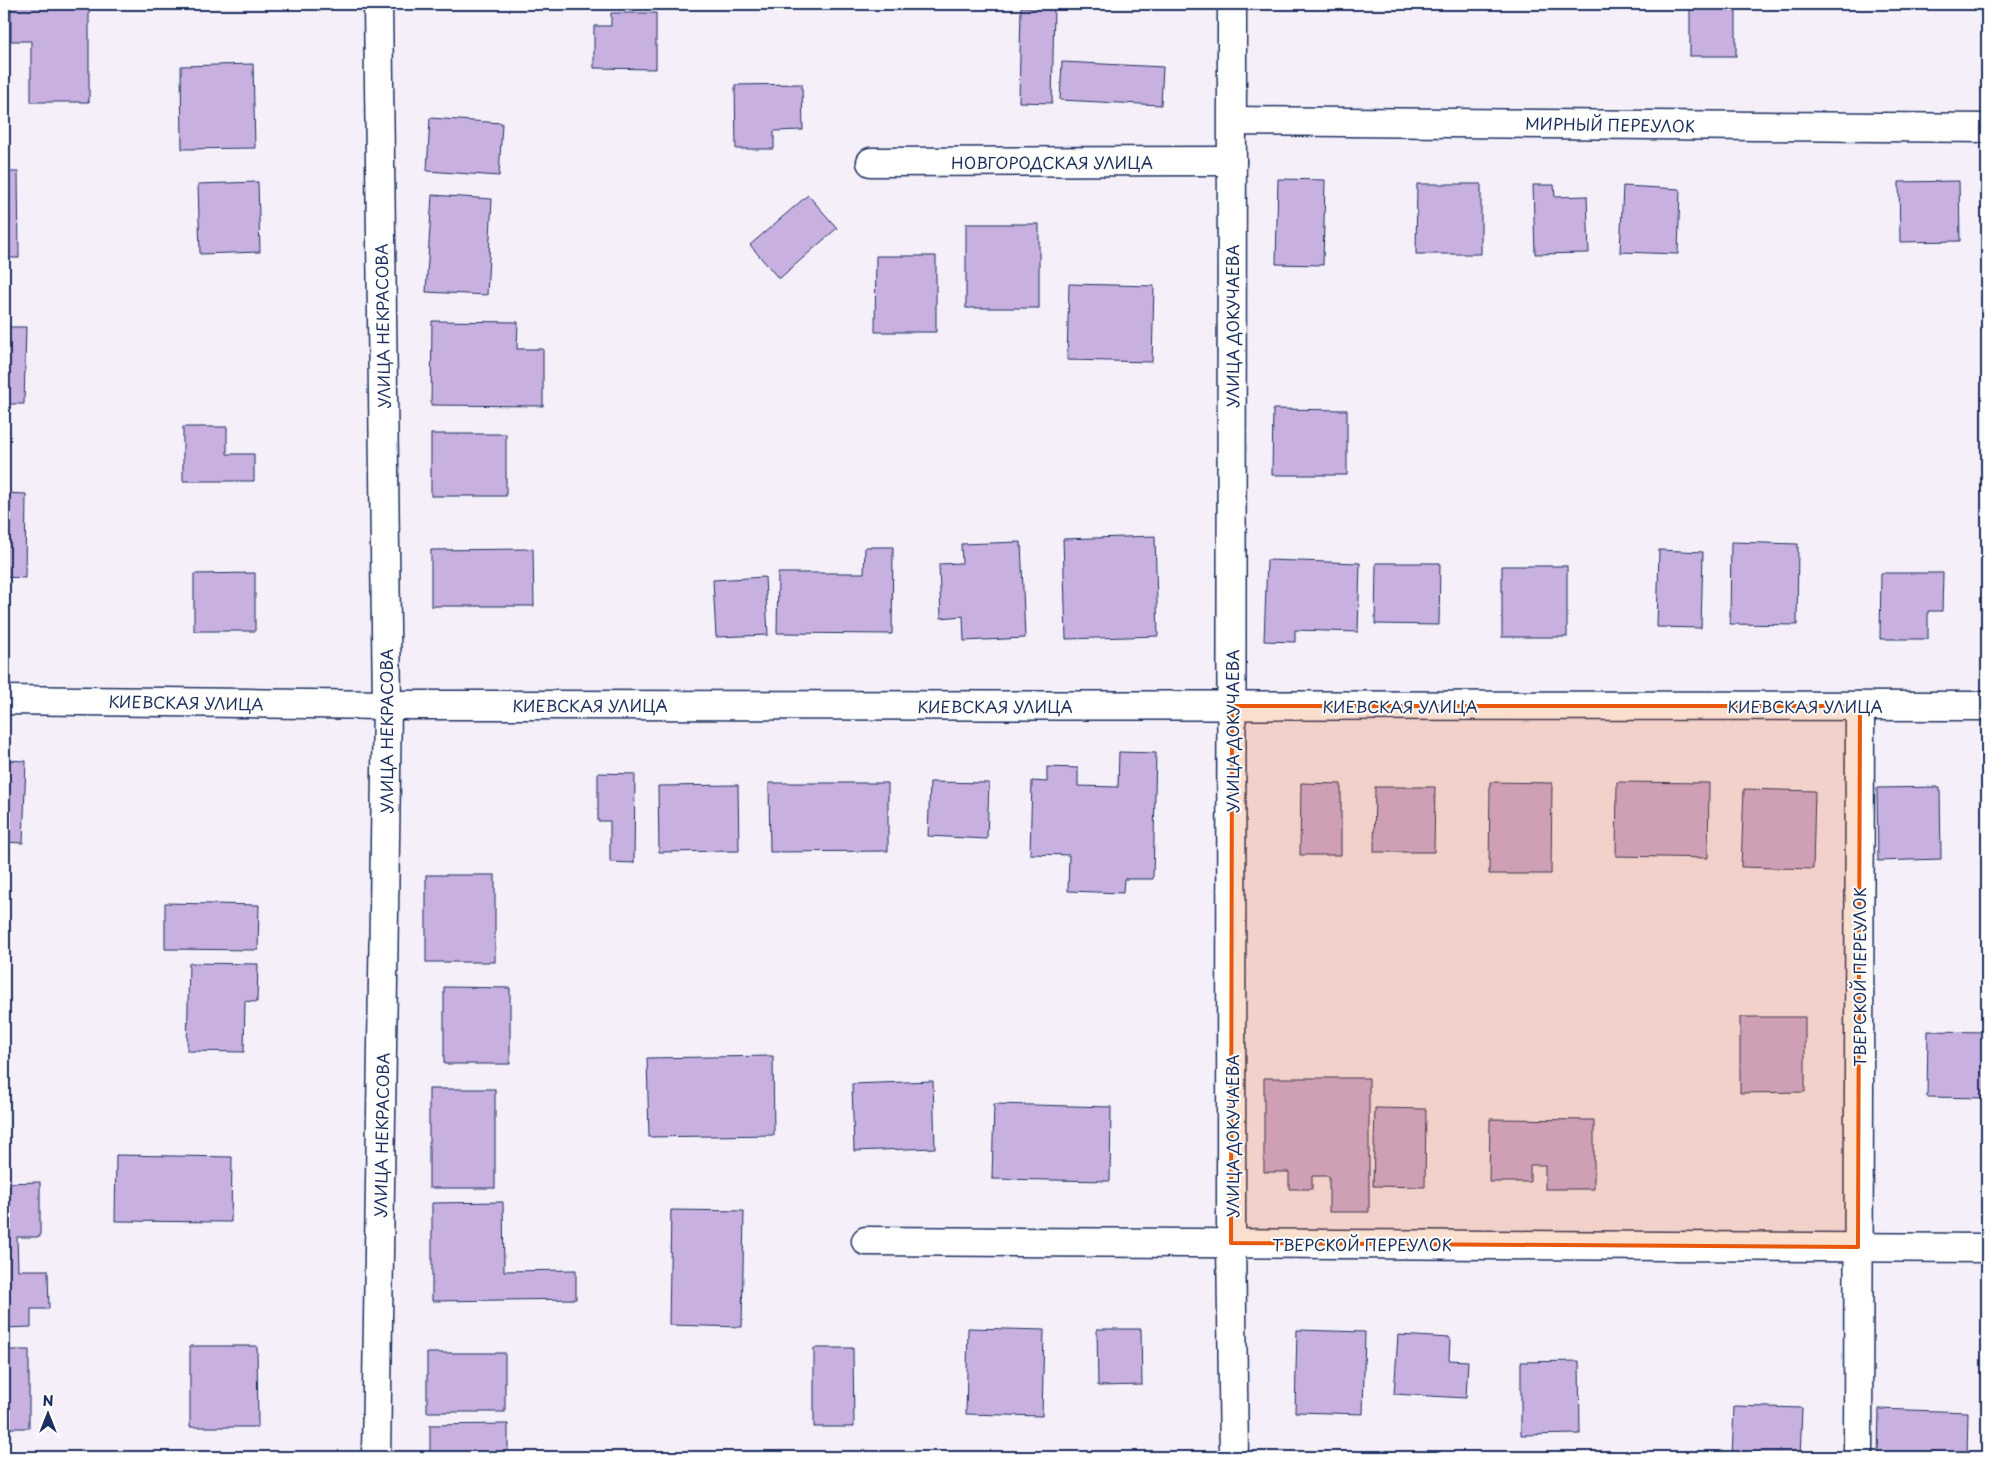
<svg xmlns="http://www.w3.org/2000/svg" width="1991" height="1461" viewBox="0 0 1991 1461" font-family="'Playpen Sans',sans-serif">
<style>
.building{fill:#c8b1e0;stroke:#1b2f5e}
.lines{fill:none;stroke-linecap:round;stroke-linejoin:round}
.minor-casing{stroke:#1b2f5e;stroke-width:31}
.minor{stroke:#fff;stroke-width:28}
.marked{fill:#e8590c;fill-opacity:0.2;stroke:#e8590c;stroke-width:4;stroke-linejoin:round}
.labels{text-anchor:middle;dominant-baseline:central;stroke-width:4;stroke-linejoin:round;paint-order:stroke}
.street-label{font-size:16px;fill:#1b2f5e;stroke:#fff}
</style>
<rect width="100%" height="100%" fill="#f4eff9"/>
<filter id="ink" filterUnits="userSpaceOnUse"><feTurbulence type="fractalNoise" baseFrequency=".02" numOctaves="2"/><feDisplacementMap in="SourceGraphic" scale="10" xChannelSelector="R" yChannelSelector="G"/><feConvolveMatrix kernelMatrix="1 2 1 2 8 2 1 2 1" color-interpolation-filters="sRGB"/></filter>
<g filter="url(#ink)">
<g class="building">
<path d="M11 4H89V102H31V41H11Z"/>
<rect x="1690" y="4" width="46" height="52"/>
<path d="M1021 7 1054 8 1052 103 1019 102Z"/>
<path d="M611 13H656V69L594 68V26H611Z"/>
<path d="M1062 62 1163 67 1161 105 1060 100Z"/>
<path d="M253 64 255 148 182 149 181 66Z"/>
<path d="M802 84 803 130 774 131V149H736L735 85Z"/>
<path d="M430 118 502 123 499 176 427 171Z"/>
<path d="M4 172H18L19 258H4Z"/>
<path d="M1278 179 1325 180 1323 265 1276 264Z"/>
<path d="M1959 181 1960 241 1900 242 1899 182Z"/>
<path d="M258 182 260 252 200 254 198 184Z"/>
<path d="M1417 184H1481V254H1416Z"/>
<path d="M1533 185H1554L1555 197 1587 196 1589 253 1535 254Z"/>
<path d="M1623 186 1680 189 1678 254 1620 252Z"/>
<path d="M432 195 492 199 487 295 426 292Z"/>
<path d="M808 195 837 228 779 279 750 245Z"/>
<rect x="966" y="224" width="73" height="84"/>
<path d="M876 256H936V332H875Z"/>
<path d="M1069 284 1154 286 1152 362 1067 360Z"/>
<path d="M432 321 518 322 517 349H543V406L431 405Z"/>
<path d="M4 327H26L24 404H4Z"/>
<path d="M1273 409 1347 410V475H1272Z"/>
<path d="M183 427H227V454H254V481H183Z"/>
<rect x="431" y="434" width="75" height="62"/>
<path d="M4 493 26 494 25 578 4 577Z"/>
<path d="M1155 536 1158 636 1066 639 1063 539Z"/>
<path d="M1021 542 1025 638 964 641 963 616 941 618 939 564 962 563 961 544Z"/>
<path d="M1731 542 1798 544 1797 625 1730 624Z"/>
<path d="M865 547H893L892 634 777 633 778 573H864Z"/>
<path d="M533 549 534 606H431V550Z"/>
<path d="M1659 550 1703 552 1701 628 1657 627Z"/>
<path d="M1267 560 1360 563 1358 632 1295 630V642L1264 641Z"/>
<path d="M1376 563H1440L1439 625 1375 624Z"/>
<rect x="1502" y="566" width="65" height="71"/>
<path d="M255 573V631H194V574Z"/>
<path d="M1881 573H1943L1942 611H1928V639H1880Z"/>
<path d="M765 577 768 635 716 637 713 580Z"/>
<path d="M1119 752 1156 753 1153 879H1124L1123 893 1068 891 1069 855 1030 854 1032 781 1047 782V767L1078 768V786L1118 787Z"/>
<path d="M4 760 26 761 23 843 4 842Z"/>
<path d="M598 773 635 774 634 863 610 862V821H598Z"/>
<path d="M930 782 989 783 987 839 928 836Z"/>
<path d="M1490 782 1552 783 1551 874H1489Z"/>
<path d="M1617 782 1709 783 1708 858 1616 856Z"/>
<path d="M769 783H888V851L770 852Z"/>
<path d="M1301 783 1341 784V855H1300Z"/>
<path d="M738 785 739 851 659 852 658 786Z"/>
<path d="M1375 787H1435L1434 852H1374Z"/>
<path d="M1940 787 1941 859 1878 861 1877 788Z"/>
<path d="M1744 789 1815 791 1813 869 1741 867Z"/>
<rect x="426" y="875" width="69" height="87"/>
<path d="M165 903 259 905 258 950 165 949Z"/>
<path d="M189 963 258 964 257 1002 245 1001 244 1052 187 1051Z"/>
<path d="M444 987 510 988V1064H444Z"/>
<path d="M1740 1017H1805V1092L1740 1093Z"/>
<path d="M1928 1031 1987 1032V1098L1927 1097Z"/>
<path d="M773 1056 774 1135 649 1137 647 1058Z"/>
<path d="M1264 1078H1369V1212H1329V1176H1312V1189H1289V1172H1264Z"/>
<path d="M933 1081 935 1148 854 1151 852 1084Z"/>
<rect x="429" y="1089" width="66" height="99"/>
<path d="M994 1104 1111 1107 1110 1181 992 1179Z"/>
<path d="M1375 1108 1426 1109 1425 1187 1373 1186Z"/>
<path d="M1490 1119 1594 1120V1189H1545V1165H1530V1182H1489Z"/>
<path d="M116 1155 232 1157 231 1222 115 1221Z"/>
<path d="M40 1182V1237H17L18 1270H48L49 1309H31V1327L4 1328V1183Z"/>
<path d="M503 1202 504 1271 576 1270V1299L432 1301V1203Z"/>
<path d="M671 1210 744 1211 742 1327 669 1325Z"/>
<path d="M968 1328 1044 1330 1042 1416 966 1414Z"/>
<path d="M1097 1329H1141L1142 1385 1098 1386Z"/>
<path d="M1297 1330 1365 1332 1363 1414 1295 1412Z"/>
<path d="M1398 1335 1450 1338 1449 1360 1468 1361 1466 1398 1394 1394Z"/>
<path d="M190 1346H257L258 1427H190Z"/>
<path d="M814 1348H853L854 1427H814Z"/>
<rect x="4" y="1350" width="25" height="78"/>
<rect x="427" y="1353" width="78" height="59"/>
<path d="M1579 1361 1580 1434 1521 1435V1362Z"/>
<path d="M1734 1406 1802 1408 1800 1457H1732Z"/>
<path d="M1879 1409 1968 1412 1967 1457H1878Z"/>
<path d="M508 1424V1457H430V1425Z"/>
</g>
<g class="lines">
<g class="minor-casing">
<g id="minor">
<path d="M1232 4 1231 1243 1234 1457"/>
<path d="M1233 121 1987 128"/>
<path d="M871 162 1232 161"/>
<path d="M4 700 387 705 1987 706"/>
<path d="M866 1241 1987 1248"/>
<path d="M376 1457 387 705 378 4"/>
<path d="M1858 1457 1860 706"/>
</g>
</g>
<use href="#minor" class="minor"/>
</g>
</g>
<path class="marked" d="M1232 706H1860L1858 1247 1231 1243Z"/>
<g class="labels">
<g class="street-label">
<text transform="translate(1610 124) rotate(1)">МИРНЫЙ ПЕРЕУЛОК</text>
<text x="1052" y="162">НОВГОРОДСКАЯ УЛИЦА</text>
<text transform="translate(382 326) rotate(-91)">УЛИЦА НЕКРАСОВА</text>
<text transform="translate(1232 326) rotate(-90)">УЛИЦА ДОКУЧАЕВА</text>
<text transform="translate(186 702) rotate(1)">КИЕВСКАЯ УЛИЦА</text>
<text x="590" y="705">КИЕВСКАЯ УЛИЦА</text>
<text x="995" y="706">КИЕВСКАЯ УЛИЦА</text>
<text x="1400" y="706">КИЕВСКАЯ УЛИЦА</text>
<text x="1805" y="706">КИЕВСКАЯ УЛИЦА</text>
<text transform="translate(386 731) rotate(-90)">УЛИЦА НЕКРАСОВА</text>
<text transform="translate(1232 731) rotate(-90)">УЛИЦА ДОКУЧАЕВА</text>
<text transform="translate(1859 977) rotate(-90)">ТВЕРСКОЙ ПЕРЕУЛОК</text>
<text transform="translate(381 1135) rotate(-89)">УЛИЦА НЕКРАСОВА</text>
<text transform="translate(1232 1136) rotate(-90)">УЛИЦА ДОКУЧАЕВА</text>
<text x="1362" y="1244">ТВЕРСКОЙ ПЕРЕУЛОК</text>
</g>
</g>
<rect width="1991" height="1461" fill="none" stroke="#fff" stroke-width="20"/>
<rect x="10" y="10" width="1971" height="1441" fill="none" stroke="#1b2f5e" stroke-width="2" filter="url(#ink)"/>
<g transform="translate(48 1414)" stroke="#ffffff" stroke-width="4" paint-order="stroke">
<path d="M0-4L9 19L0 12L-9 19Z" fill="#1b2f5e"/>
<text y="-8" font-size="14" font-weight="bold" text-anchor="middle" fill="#1b2f5e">N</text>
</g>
</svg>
